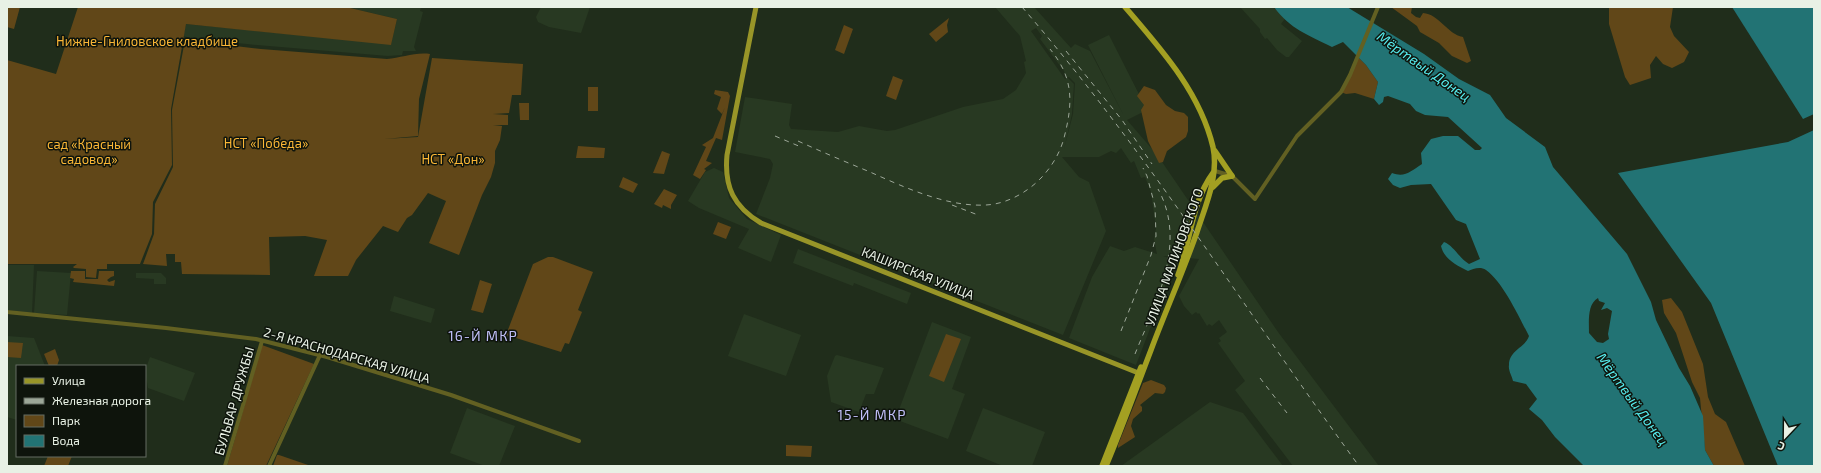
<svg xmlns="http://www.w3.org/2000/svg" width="1821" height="473" viewBox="0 0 1821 473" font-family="'Exo 2',sans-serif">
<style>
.built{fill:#283922;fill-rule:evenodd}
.green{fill:#614718}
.water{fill:#227374;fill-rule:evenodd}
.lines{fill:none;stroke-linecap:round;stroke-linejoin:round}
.tertiary{stroke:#626022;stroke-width:4}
.primary{stroke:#989528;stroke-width:5}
.trunk{stroke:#a3a022;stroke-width:5.5}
.rail{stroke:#9ca798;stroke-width:1;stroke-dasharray:5 5;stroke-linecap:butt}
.labels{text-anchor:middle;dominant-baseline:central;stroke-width:3;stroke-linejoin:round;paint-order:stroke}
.park-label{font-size:13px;fill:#fbb736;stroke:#0e140c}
.street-label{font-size:13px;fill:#e8f1e5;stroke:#0e140c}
.water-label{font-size:14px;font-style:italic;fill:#56ebed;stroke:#0e140c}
.neighbourhood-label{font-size:14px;letter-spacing:1px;fill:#c0bff8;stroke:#0e140c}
</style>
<rect width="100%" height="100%" fill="#202d1b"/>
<g class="built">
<path d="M346 7H421L420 11 423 12 414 47 416 51H403L402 55 388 56 257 45 191 38 183 36 186 24 391 44 397 19Z"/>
<path d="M541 7H590L581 33 549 27 538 22 536 17Z"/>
<path d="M995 7H1034L1071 48 1075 44 1090 51 1124 116 1088 45 1109 35 1147 110 1127 120 1158 156 1278 332 1379 466H1293L1235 390 1245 381 1218 343 1221 341 1219 338 1227 332 1219 320 1212 326 1209 324 1207 326 1199 313 1198 314 1196 312 1192 315 1184 306 1179 296 1199 259 1163 256 1171 259 1163 295 1136 365 1069 338 1092 277 1110 246 1124 251 1135 247 1157 254 1154 239 1156 228 1151 192 1145 177 1141 178 1134 161 1131 163 1121 148 1116 153 1111 151 1099 157H1062L1079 177 1089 182 1106 231 1063 335 756 214 770 178 773 164 770 159 735 152 745 97 792 104 789 125 791 129 838 132 859 126 887 131 895 130 963 107 1003 99 1016 90 1026 73 1024 62 1026 61 1020 36ZM1036 28 1042 36 1040 39 1064 71 1066 78 1069 77 1075 83 1073 114 1064 149 1072 114 1074 84 1068 78 1065 79 1031 31Z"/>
<path d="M1240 7H1272L1283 12 1287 16 1281 24 1302 41 1289 57H1286L1277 50 1267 38 1265 39 1260 32V29Z"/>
<path d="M714 168 723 172 729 198 747 219 781 235 771 262 738 248 749 229 699 208 688 201 705 172Z"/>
<path d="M798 249 911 293 907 304 854 283 853 286 793 263Z"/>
<path d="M7 265H34L32 313 7 310Z"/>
<path d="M37 271 71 273 67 315 34 313Z"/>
<path d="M136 273H161L166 278V284H154V279L136 278Z"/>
<path d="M394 296 435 309 431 323 390 311Z"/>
<path d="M744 314 801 335 786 376 728 356Z"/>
<path d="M932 322 971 337 952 389 965 394 948 439 900 421 897 415Z"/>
<path d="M7 336 34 338 45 366H17V420L7 417Z"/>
<path d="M837 355 884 368 874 394H866L859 412 831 402 827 376 835 356Z"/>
<path d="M150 357 195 373 184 401 148 388 145 371Z"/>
<path d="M1210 402 1243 413 1283 466H1121Z"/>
<path d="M467 408 515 426 499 466H485L450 453Z"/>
<path d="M983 408 1045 432 1032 466H1003L966 451Z"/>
</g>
<g class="green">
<path d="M7 7H20L14 29 7 27Z"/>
<path d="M78 7H346L397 19 391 45 186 24 171 109 172 165 153 202 152 234 140 264H107V269H97L96 278 86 277V269L74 268 73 267 77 264H7V60L56 74Z"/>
<path d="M1391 7H1412L1411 13 1416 17 1420 18 1423 13C1439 14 1447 34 1463 37L1471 61 1467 63 1452 56 1439 43 1420 32 1417 26Z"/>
<path d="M1609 7H1673L1670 27 1674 36 1689 52 1684 62 1672 68 1663 64 1656 56 1650 65 1651 78 1630 85 1625 77 1609 24Z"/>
<path d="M949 18 947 25 948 32 936 42 929 34Z"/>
<path d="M844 25 853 29 844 54 835 50Z"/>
<path d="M185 40 261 49 387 59C401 58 415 52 430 54L419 99 418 136 384 139 418 137 432 58 523 64 521 95H512L509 113 493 114 508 115V125H493L502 126 500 140 495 151V163L491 177 482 195 459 255 429 243 446 201 428 193 412 215 407 218 398 232 383 226 356 260 348 276H314L327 240 305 236 269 237 270 275 182 274 181 262H175V254H166L167 266 143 264 154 234 155 204 173 167 172 110Z"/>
<path d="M1358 57 1366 65 1378 82 1374 99 1355 93 1346 94 1341 92Z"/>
<path d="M893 76 903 80 896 100 886 96Z"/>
<path d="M1144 86 1155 90 1166 105 1175 111 1184 113 1188 117V131L1186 137 1167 151 1163 162 1159 163 1148 141 1141 110 1144 105 1137 96Z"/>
<rect x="588" y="87" width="10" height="24"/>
<path d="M715 90 728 92 730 96 722 140 716 138 706 161 712 163 704 169 706 170 700 179 693 175 706 147 702 145 713 138 725 107 722 114 717 109 721 97 714 94Z"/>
<path d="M519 103H529V120H520Z"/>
<path d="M578 146 605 148 604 158H576Z"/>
<path d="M662 151 670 154 664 174 653 173Z"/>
<path d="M623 177 638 184 633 193 619 187Z"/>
<path d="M664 189 677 195 671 205V209L663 205 662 208 654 204Z"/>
<path d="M718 222 731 227 726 239 713 234Z"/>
<path d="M548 257H553L593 272 578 310 582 312 569 344 565 343 561 352 506 335 533 264Z"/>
<path d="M71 271H85V279H98L99 271H114V276L111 277 107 280 109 282 115 280 114 286 73 282 74 279 70 278Z"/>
<path d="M480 280 492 284 483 313 471 310Z"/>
<path d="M1671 298 1682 312 1703 364 1708 397 1715 414 1726 422 1745 466H1714L1705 450 1700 398 1692 382 1676 333 1664 313 1662 300Z"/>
<path d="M946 334 961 339 944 382 929 376Z"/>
<path d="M7 342 23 343 21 358 7 357Z"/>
<path d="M262 345 314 364 266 466H227Z"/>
<path d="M55 349 59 360 57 366H49L44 354Z"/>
<path d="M1151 380 1164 385 1166 388 1165 392 1163 394 1155 393 1140 405 1142 407V411L1133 419 1131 426 1135 437 1118 448V445L1143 383Z"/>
<path d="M786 445 812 446 811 457 786 456Z"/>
<path d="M277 455H279L311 466H273Z"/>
<path d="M48 456H72L68 466H44Z"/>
</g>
<g class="water">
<path d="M1274 7H1347L1424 54 1459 79 1490 95 1506 118 1545 147 1553 167 1627 254 1651 302 1656 320 1679 368 1690 386 1703 416 1705 450 1714 466H1584L1555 437 1542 420 1529 409 1537 399 1526 384 1513 381C1512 376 1508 370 1509 365 1509 350 1525 348 1529 336 1519 317 1503 282 1486 270 1480 266 1473 269 1468 271 1456 265 1444 259 1441 246L1444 242C1454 246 1459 258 1469 264L1480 259 1466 224 1456 220 1431 184 1411 185 1400 188 1393 185 1388 179 1392 173C1405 178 1411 171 1422 164L1421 153 1431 139 1443 136H1458L1475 150H1480L1482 148 1448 117 1425 115 1416 111 1410 104 1388 96 1384 97 1383 102 1379 105 1374 99 1378 82 1366 65 1343 42 1332 47C1308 35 1290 29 1274 7ZM1598 298 1599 301 1605 303 1601 310 1607 308 1612 311 1608 334 1609 339 1603 343 1597 342 1589 333C1589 322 1587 304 1598 298Z"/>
<path d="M1732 7H1814V114L1803 119Z"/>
<path d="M1814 130V466H1778L1711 303 1618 173 1788 142Z"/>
</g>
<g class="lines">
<g class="tertiary">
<path d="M1215 171 1232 176 1255 199 1297 136 1341 92 1350 75 1378 7"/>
<path d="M7 312 166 328 256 339 327 357 451 395 579 441"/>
<path d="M225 466 262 341"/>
<path d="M269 466 320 355"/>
</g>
<path class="primary" d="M756 7 727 155C724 187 734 207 761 223L1141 374"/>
<g class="trunk">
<path d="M1215 151 1232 176"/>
<path d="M1213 187 1222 178 1232 176"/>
<path d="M1178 275C1191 241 1191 203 1213 173"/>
<path d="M1102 466 1141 367"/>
<path d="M1106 466C1122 428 1136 389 1151 350 1166 310 1183 272 1197 232 1206 204 1219 176 1213 147 1200 92 1161 49 1125 7"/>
</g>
<g class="rail">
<path d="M1022 7C1146 150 1247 313 1359 466"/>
<path d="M1066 51 1122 120 1152 164"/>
<path d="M775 136 801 147"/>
<path d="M798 141C822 152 846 162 870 172 906 188 947 207 986 205 1007 204 1028 192 1042 177 1052 166 1060 153 1064 138 1073 103 1074 78 1050 49"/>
<path d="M952 205 978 215"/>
<path d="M1121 331 1151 255 1156 236 1155 206 1147 176 1143 168"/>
<path d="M1135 354C1155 304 1188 243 1158 189"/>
<path d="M1260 378 1287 413"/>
</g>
</g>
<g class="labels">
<g class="park-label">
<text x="147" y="41">Нижне-Гниловское кладбище</text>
<text x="266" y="143">НСТ «Победа»</text>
<text x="89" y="144">сад «Красный<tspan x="89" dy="15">садовод»</tspan></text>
<text x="453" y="159">НСТ «Дон»</text>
</g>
<g class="street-label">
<text transform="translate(1174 257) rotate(-70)">УЛИЦА МАЛИНОВСКОГО</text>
<text transform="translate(918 273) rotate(22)">КАШИРСКАЯ УЛИЦА</text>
<text transform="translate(347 355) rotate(16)">2-Я КРАСНОДАРСКАЯ УЛИЦА</text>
<text transform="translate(234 401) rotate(-74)">БУЛЬВАР ДРУЖБЫ</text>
</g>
<g class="water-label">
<text transform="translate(1424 66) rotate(35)">Мёртвый Донец</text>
<text transform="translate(1633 399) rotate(54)">Мёртвый Донец</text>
</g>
<g class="neighbourhood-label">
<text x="483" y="335">16-Й МКР</text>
<text x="872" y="414">15-Й МКР</text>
</g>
</g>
<rect width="1821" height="473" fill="none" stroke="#e8f1e5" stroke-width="16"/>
<rect x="16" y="365" width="130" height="92" fill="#0e140c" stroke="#656c63"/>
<rect x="24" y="378" width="20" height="6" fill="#989528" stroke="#656c63"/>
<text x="52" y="385" font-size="12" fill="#e8f1e5">Улица</text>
<rect x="24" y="398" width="20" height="6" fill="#9ca798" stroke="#656c63"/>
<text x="52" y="405" font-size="12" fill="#e8f1e5">Железная дорога</text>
<rect x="24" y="415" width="20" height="12" fill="#614718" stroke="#656c63"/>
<text x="52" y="425" font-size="12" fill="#e8f1e5">Парк</text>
<rect x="24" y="435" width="20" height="12" fill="#227374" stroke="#656c63"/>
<text x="52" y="445" font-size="12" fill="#e8f1e5">Вода</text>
<g transform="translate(1785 437) rotate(202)" stroke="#0e140c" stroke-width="3" paint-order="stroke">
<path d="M0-3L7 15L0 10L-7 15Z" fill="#e8f1e5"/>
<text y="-6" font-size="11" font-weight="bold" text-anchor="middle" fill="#e8f1e5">С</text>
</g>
</svg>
